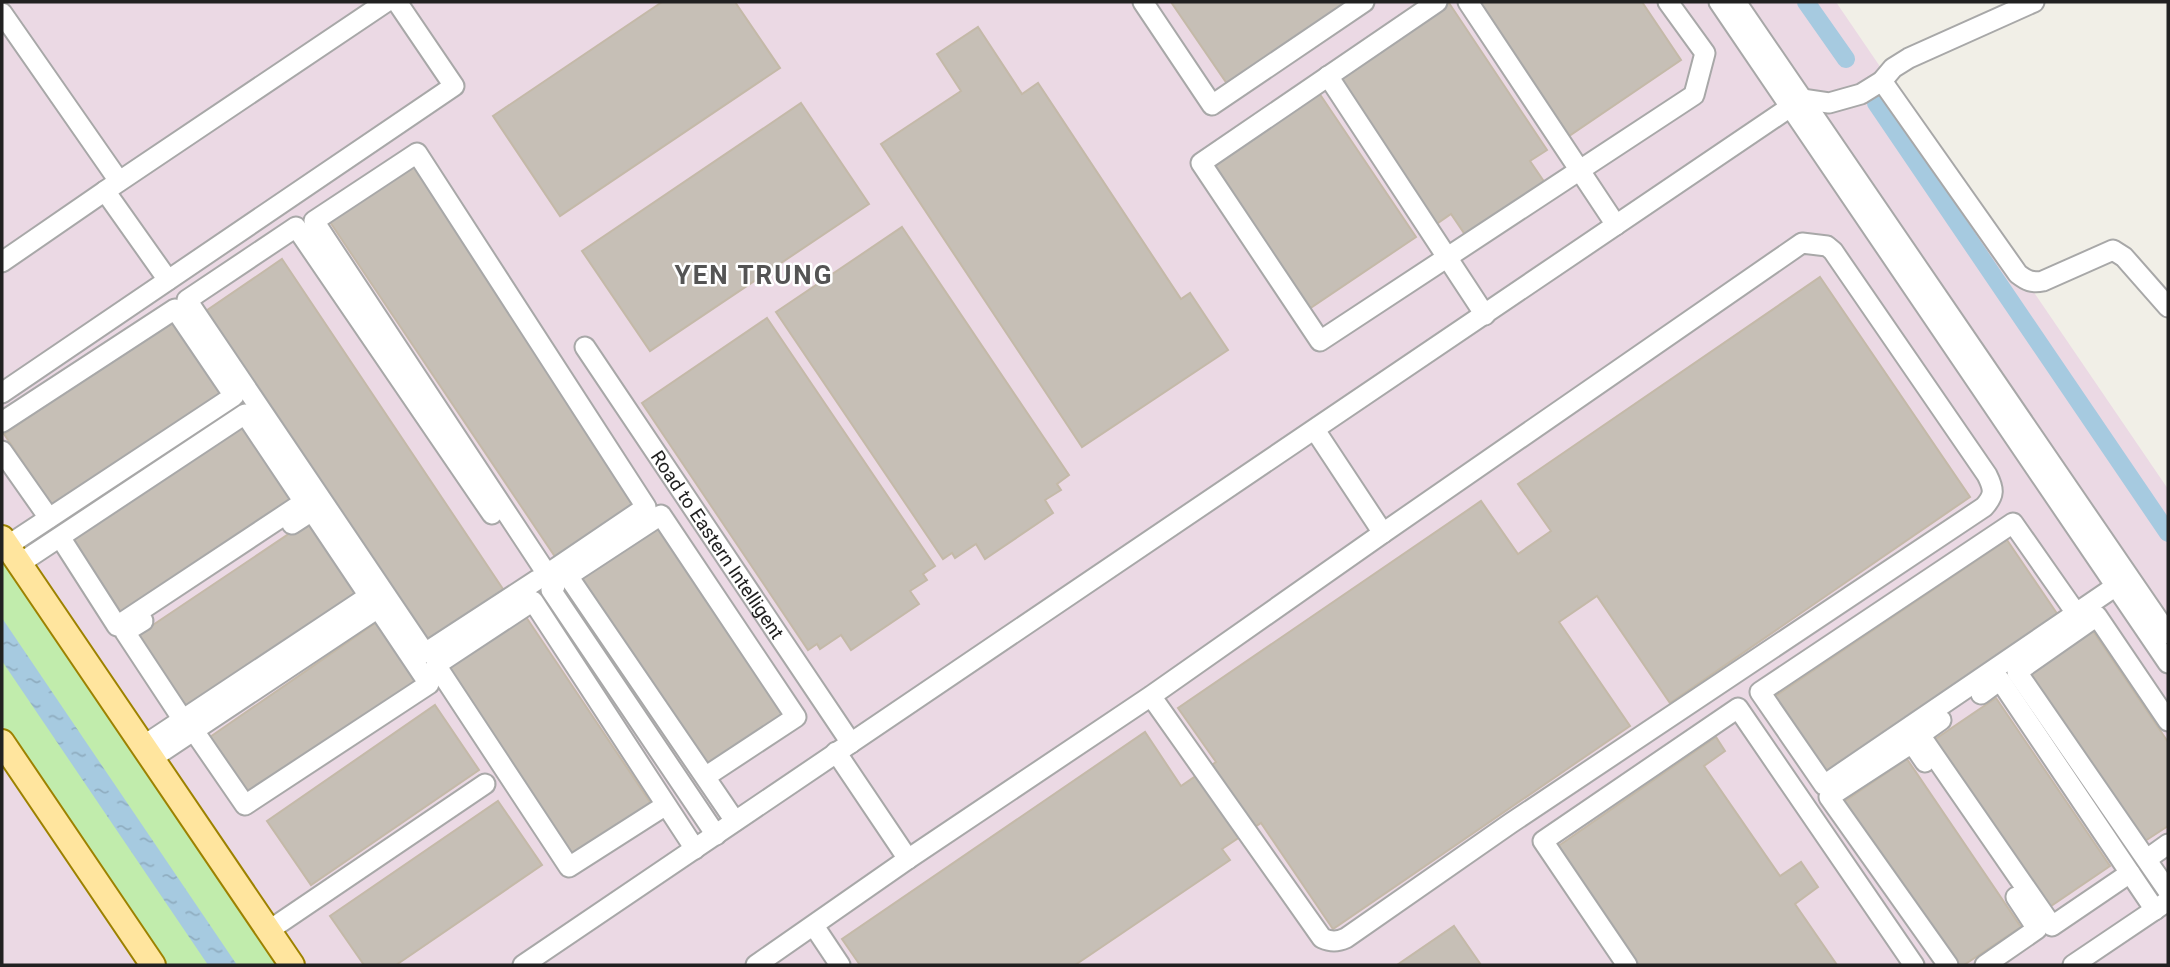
<svg xmlns="http://www.w3.org/2000/svg" width="2170" height="967" viewBox="0 0 2170 967" font-family="Roboto,sans-serif">
<style>
.industrial{fill:#ebd9e4}
.grass{fill:#c1ecac}
.water{fill:url(#water-ripples)}
.lines{fill:none;stroke-linecap:round;stroke-linejoin:round}
.canal{stroke:#a6cae0;stroke-width:18}
.building{fill:#c6bfb6;stroke:#c4b9a8;stroke-width:2}
.minor-casing{stroke:#a8a8a8;stroke-width:23}
.major-casing{stroke:#9d8200;stroke-width:28}
.minor{stroke:#fff;stroke-width:19}
.major{stroke:#ffe59e;stroke-width:24}
.labels{text-anchor:middle;dominant-baseline:central;stroke-width:5;stroke-linejoin:round;paint-order:stroke}
.street-label{font-size:19px;fill:#212121;stroke:#fff}
.district-label{font-size:26px;font-weight:bold;letter-spacing:2px;fill:#545454;stroke:#fff}
</style>
<defs>
<pattern id="water-ripples" width="26" height="14" patternUnits="userSpaceOnUse" patternTransform="scale(1.75)"><rect width="26" height="14" fill="#a6cae0"/><path d="M2 4q2-2 4 0t4 0M15 11q2-2 4 0t4 0" fill="none" stroke="#8fadc0"/></pattern>
</defs>
<rect width="100%" height="100%" fill="#f1efe7"/>
<path class="industrial" d="M2 2H1836L2168 489V965H2Z"/>
<path class="grass" d="M2 560 276 965H165L2 725Z"/>
<path class="water" d="M2 618 237 965H208L2 661Z"/>
<g class="lines">
<g class="canal">
<path d="M1806 2 1846 59"/>
<path d="M1876 103 2168 533"/>
</g>
</g>
<g class="building">
<path d="M662 2H735L780 68 560 216 493 116Z"/>
<path d="M1171 2H1357L1230 88Z"/>
<path d="M1479 2H1642L1681 60 1569 136Z"/>
<path d="M1449 3 1547 150 1530 161 1545 183 1466 236 1451 214 1435 225 1336 79Z"/>
<path d="M978 27 1022 94 1038 83 1181 299 1190 293 1228 350 1082 447 881 144 961 91 937 54Z"/>
<path d="M1317 90 1416 237 1303 313 1205 167Z"/>
<path d="M801 103 869 204 650 351 582 251Z"/>
<path d="M415 165 645 506 560 564 330 222Z"/>
<path d="M902 227 1069 475 1057 484 1061 490 1045 500 1053 513 985 559 976 544 955 558 952 553 943 559 776 312Z"/>
<path d="M282 259 511 601 426 658 197 317Z"/>
<path d="M1820 277 1970 497 1670 703 1597 596 1559 622 1630 726 1333 929 1261 823 1222 849 1230 860 1075 965H860L842 939 1145 732 1181 786 1216 762 1178 708 1481 501 1518 554 1551 531 1518 484Z"/>
<path d="M767 318 935 566 923 574 927 580 910 591 919 604 851 650 841 635 820 649 817 644 808 650 642 403Z"/>
<path d="M173 319 224 395 55 510 4 434Z"/>
<path d="M241 426 293 502 124 617 72 541Z"/>
<path d="M308 521 359 597 190 712 138 635Z"/>
<path d="M656 521 786 715 703 771 573 577Z"/>
<path d="M2007 540 2060 618 1824 777 1771 699Z"/>
<path d="M522 611 652 805 569 861 439 667Z"/>
<path d="M377 622 421 686 254 801 210 737Z"/>
<path d="M2093 631 2168 742V826L2142 843 2028 675Z"/>
<path d="M1996 698 2110 866 2045 910 1931 742Z"/>
<path d="M435 705 479 770 311 885 267 821Z"/>
<path d="M1716 737 1725 751 1704 766 1780 876 1801 862 1818 887 1795 904 1837 965H1634L1554 849Z"/>
<path d="M1907 759 2021 927 1964 965H1952L1842 803Z"/>
<path d="M498 801 542 865 396 965H364L330 916Z"/>
<path d="M1454 926 1481 965H1397Z"/>
</g>
<g class="lines">
<g class="minor-casing">
<g id="minor">
<path d="M1143 2 1212 105 1364 2"/>
<path d="M1437 2 1201 163 1320 341 1694 95 1705 53 1668 2"/>
<path d="M1468 2 1616 225"/>
<path d="M1719 2 2168 663"/>
<path d="M1736 2 2168 634"/>
<path d="M2 13 119 181"/>
<path d="M1328 76 1485 315"/>
<path d="M1882 81 2018 274C2027 281 2032 283 2043 281L2113 250 2124 257 2168 307"/>
<path d="M105 191 386 2"/>
<path d="M2 262 105 191 168 280"/>
<path id="s1" d="M585 347 851 743"/>
<path d="M2 393 454 86 397 2"/>
<path d="M2 422 175 309 234 396 7 546"/>
<path d="M1315 430 1383 533"/>
<path d="M2 451 49 518"/>
<path d="M492 514 296 227 187 300 425 653 537 580"/>
<path d="M19 564 245 414 304 502 117 626 60 537"/>
<path d="M547 574 646 507 417 153 314 221 547 574 555 586 551 590 716 835"/>
<path d="M2076 613 2013 523 1760 692 1824 785 2116 586"/>
<path d="M143 621 125 632 183 720"/>
<path d="M1981 694 2000 680 2155 910"/>
<path d="M1941 720 1920 735 2052 926 2130 873"/>
<path d="M2168 721 2097 616 2017 672 2168 891"/>
<path d="M143 746 369 596 312 511 292 524"/>
<path d="M836 752 908 859"/>
<path d="M151 759 378 608 429 684 245 805 194 731"/>
<path d="M1925 762 1912 743 1829 797 1948 965"/>
<path d="M705 777 796 717 661 515 568 576 735 821"/>
<path d="M666 805 569 867 436 665 533 601 695 849"/>
<path d="M2147 859 2168 844"/>
<path d="M814 926 840 965"/>
<path d="M268 931 485 784"/>
<path d="M523 965 1802 99 1829 103 1861 94 1882 81 1893 68 1909 58 2034 2"/>
<path d="M756 965 908 859 1151 696 1383 533 1802 243 1827 246 1833 251 1987 475C1994 489 1995 495 1984 507L1511 823 1346 938C1337 942 1331 942 1322 938L1151 696"/>
<path d="M1627 965 1543 841 1738 708 1914 965"/>
<path d="M1985 965 2037 929 2016 897"/>
<path d="M2073 965 2165 903"/>
</g>
</g>
<g class="major-casing">
<g id="major">
<path d="M2 538 292 965"/>
<path d="M2 742 153 965"/>
</g>
</g>
<use href="#minor" class="minor"/>
<use href="#major" class="major"/>
</g>
<g class="labels">
<g class="street-label">
<text stroke="none"><textPath href="#s1" startOffset="238">Road to Eastern Intelligent</textPath></text>
</g>
<g class="district-label">
<text x="754" y="275">YEN TRUNG</text>
</g>
</g>
<rect width="2170" height="967" fill="none" stroke="#212121" stroke-width="7"/>
</svg>
